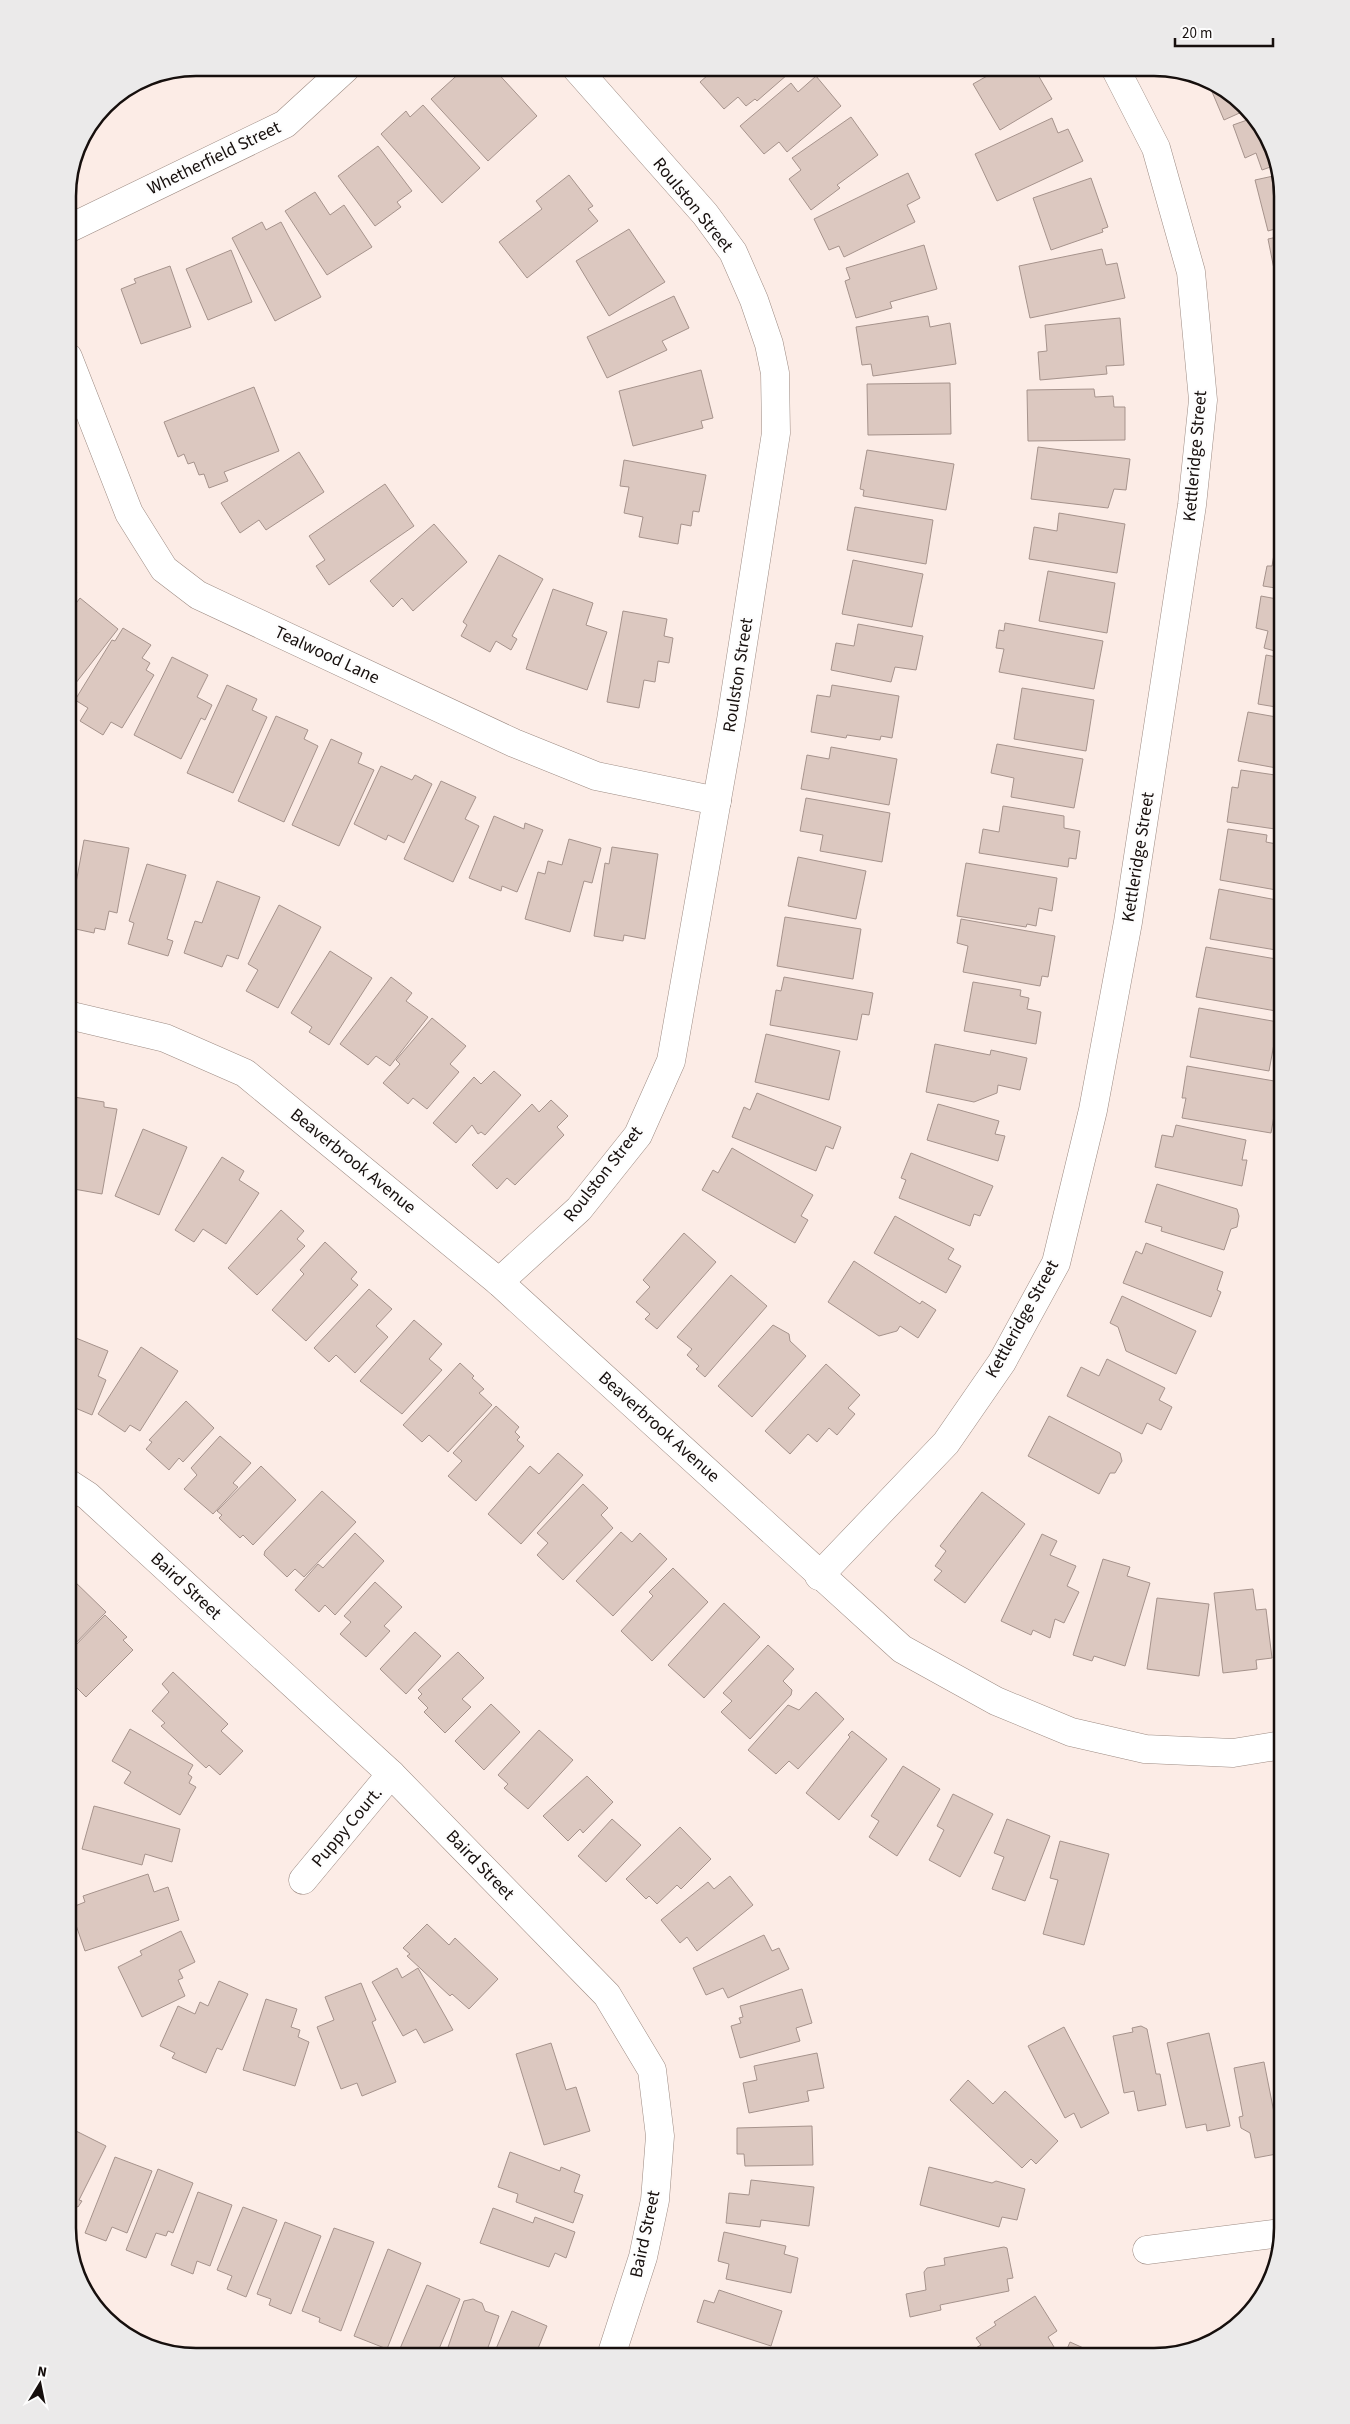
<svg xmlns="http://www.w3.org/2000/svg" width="1350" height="2424" viewBox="0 0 1350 2424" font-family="'Source Sans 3',sans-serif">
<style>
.building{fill:#dcc8c0;stroke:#a6938c}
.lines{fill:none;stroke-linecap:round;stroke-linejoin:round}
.minor-casing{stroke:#9d8b83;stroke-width:29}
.tertiary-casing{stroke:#9d8b83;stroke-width:29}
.minor{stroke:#fff;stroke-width:28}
.tertiary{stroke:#fff;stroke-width:28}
.labels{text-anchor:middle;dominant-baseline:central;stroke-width:4.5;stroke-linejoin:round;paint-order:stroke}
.street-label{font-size:18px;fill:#160f0d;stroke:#fdfdfd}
.rim{fill:none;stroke:#160f0d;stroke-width:2.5}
</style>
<rect width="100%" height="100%" fill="#fcece6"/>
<g class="building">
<path d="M465 68H493L537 116 488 161 431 99Z"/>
<path d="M716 68H795L757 101 755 99 746 106 738 97 724 109 700 82Z"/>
<path d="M1001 68H1034L1052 99 1000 130 973 84Z"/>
<path d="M816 76 841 106 787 152 779 142 764 154 740 126 791 83 798 92Z"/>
<path d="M1214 85 1226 89 1244 111 1224 120 1210 87Z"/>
<path d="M423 105 480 168 442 203 381 134 406 111 410 117Z"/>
<path d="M851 117 878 155 837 185 840 188 811 210 789 179 801 170 792 158Z"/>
<path d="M1052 118 1058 133 1068 129 1083 161 997 201 975 154Z"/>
<path d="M1250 119 1273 147 1276 165 1262 170 1256 153 1245 158 1233 125Z"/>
<path d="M378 146 412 191 397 202 401 207 375 226 338 176Z"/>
<path d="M908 173 920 198 907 205 915 222 844 257 839 246 829 250 814 219Z"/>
<path d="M569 175 593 206 588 209 598 221 527 278 499 242 542 209 536 201Z"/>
<path d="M1278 175 1282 196V227L1268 231 1255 180Z"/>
<path d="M1091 178 1108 227 1102 229 1103 232 1051 250 1033 198Z"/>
<path d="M315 192 330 215 344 205 372 247 327 275 285 211Z"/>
<path d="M262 222 266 230 281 222 321 297 275 321 232 238Z"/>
<path d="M629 229 665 282 609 316 576 261Z"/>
<path d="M1282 236V272L1275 274 1268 239Z"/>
<path d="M924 245 937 289 890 302 892 308 856 318 845 281 850 279 846 268Z"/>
<path d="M1102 249 1106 265 1117 263 1125 298 1030 318 1019 266Z"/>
<path d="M231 250 252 302 208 320 186 269Z"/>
<path d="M170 266 191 327 141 344 121 289 136 283 134 279Z"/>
<path d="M674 296 689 328 662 341 667 350 607 378 587 337Z"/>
<path d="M928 316 930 327 950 323 956 364 873 376 871 364 862 365 856 327Z"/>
<path d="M1120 318 1124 365 1106 366 1107 374 1040 380 1038 352 1047 351 1045 325Z"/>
<path d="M1278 357H1282V404H1280Z"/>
<path d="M701 370 713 418 701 421 703 428 633 446 619 391Z"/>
<path d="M950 383 951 434 868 435 867 384Z"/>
<path d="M254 387 279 451 224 472 228 481 209 488 204 474 199 475 194 462 188 464 184 454 178 457 164 422Z"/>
<path d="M1094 389 1095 397 1113 396 1114 407H1125V440L1028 441 1027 390Z"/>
<path d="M1038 447 1130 459 1126 490 1114 489 1108 508 1031 499Z"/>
<path d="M867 450 954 464 946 510 863 496 864 490 860 489Z"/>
<path d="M299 452 324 492 266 530 259 520 240 533 221 503Z"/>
<path d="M624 460 706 475 699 512 693 511 691 526 681 524 678 544 639 537 643 517 624 513 629 487 620 486Z"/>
<path d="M385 484 414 526 329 585 316 566 325 560 309 536Z"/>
<path d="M855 507 933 520 926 564 847 550Z"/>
<path d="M1059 513 1125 524 1117 573 1029 559 1034 527 1057 531Z"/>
<path d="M434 524 467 562 413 611 402 598 393 607 370 581Z"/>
<path d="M1277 537 1282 538V589L1263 586 1267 566H1272Z"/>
<path d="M499 555 543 579 512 636 517 639 511 650 496 641 490 652 461 636 467 625 463 622Z"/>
<path d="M853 560 923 574 912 627 842 614Z"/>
<path d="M68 564 77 572 68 583Z"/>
<path d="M1048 571 1115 583 1107 633 1039 621Z"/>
<path d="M553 589 593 603 586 625 607 632 587 690 526 669Z"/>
<path d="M1261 596 1282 600V653L1264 648 1268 631 1256 628Z"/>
<path d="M80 598 118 629 68 693V614Z"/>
<path d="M623 611 667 619 664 636 673 638 669 663 658 661 655 682 644 680 639 708 607 702Z"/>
<path d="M1005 623 1103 641 1094 689 999 672 1004 649 996 648 999 630 1004 631Z"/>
<path d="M858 624 923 636 916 670 895 667 891 682 831 670 836 643 854 646Z"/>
<path d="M123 628 151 645 142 658 150 663 146 670 154 675 122 728 111 722 103 735 80 721 88 708 75 700 112 640 115 641Z"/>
<path d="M1266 655 1282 658V708L1258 704Z"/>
<path d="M172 657 208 675 197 697 212 705 205 720 201 718 181 759 134 735Z"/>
<path d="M227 685 257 699 252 710 267 717 233 793 187 773Z"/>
<path d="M832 685 899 696 892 738 881 736 880 740 847 735 846 738 811 732 817 695 830 697Z"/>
<path d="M1022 688 1094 700 1086 751 1014 739Z"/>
<path d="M1248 712 1282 718V769L1238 761Z"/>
<path d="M276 716 308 730 304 739 318 746 284 822 238 801Z"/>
<path d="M331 739 362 753 358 763 374 770 339 846 292 825Z"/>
<path d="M997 744 1083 759 1074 808 1011 797 1014 778 991 773Z"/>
<path d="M831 747 897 759 889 805 801 789 807 755 829 759Z"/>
<path d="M381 766 412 780 415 775 432 784 404 843 388 835 386 840 354 824Z"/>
<path d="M1241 770 1282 776V830L1227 822 1232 787 1238 788Z"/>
<path d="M441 781 476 797 465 819 479 826 453 882 404 859Z"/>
<path d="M806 798 890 813 882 862 820 851 823 835 800 831Z"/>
<path d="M1003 806 1064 816V828L1080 831 1076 859 1069 858 1068 867 979 853 983 829 999 832Z"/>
<path d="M494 816 524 829 525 823 543 830 517 892 502 886 501 891 469 878Z"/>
<path d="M1228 829 1267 835 1266 842 1282 845V891L1220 880Z"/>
<path d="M569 839 601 848 592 883 584 881 570 932 525 919 538 872 545 874 548 861 562 865Z"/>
<path d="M84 840 129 848 117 913 109 911 105 930 95 928 94 933 71 928 69 937 68 926Z"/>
<path d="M612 847 658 854 645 939 624 935 623 941 594 936 605 863 609 864Z"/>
<path d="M798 857 866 871 856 919 788 906Z"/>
<path d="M966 863 1057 878 1052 911 1039 908 1036 926 1027 924 1026 927 957 916Z"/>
<path d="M147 864 186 875 167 939 173 941 168 956 128 944 134 923 129 921Z"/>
<path d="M217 881 260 897 238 959 227 955 222 967 184 953 195 921 202 923Z"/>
<path d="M1219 889 1282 901V951L1210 939Z"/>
<path d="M279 905 321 927 278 1008 246 991 258 970 248 964Z"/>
<path d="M785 917 861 929 853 979 777 966Z"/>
<path d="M961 919 1055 936 1048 977 1042 976 1040 986 963 972 968 946 957 943Z"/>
<path d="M1206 947 1282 960V974L1276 1011 1196 997Z"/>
<path d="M330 951 372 978 329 1045 309 1032 312 1027 291 1013Z"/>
<path d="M391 977 412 993 406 1001 428 1017 390 1066 376 1056 368 1065 340 1044Z"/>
<path d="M784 977 873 993 869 1015 862 1014 857 1040 770 1025 776 990 781 991Z"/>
<path d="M973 982 1021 990 1020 996 1029 998 1027 1009 1041 1012 1036 1044 964 1031Z"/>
<path d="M1199 1008 1278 1022 1269 1071 1190 1057Z"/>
<path d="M432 1018 466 1046 450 1064 459 1072 427 1109 413 1098 408 1104 383 1083 400 1064 396 1060Z"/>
<path d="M766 1034 840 1051 829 1100 755 1082Z"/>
<path d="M935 1044 990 1055 991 1050 1027 1058 1020 1090 998 1085 997 1093 974 1102 926 1092Z"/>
<path d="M1187 1066 1280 1082 1271 1133 1182 1118 1186 1098H1182Z"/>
<path d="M494 1071 521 1095 485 1135 481 1132 478 1134 472 1125 456 1143 433 1123 474 1077 481 1084Z"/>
<path d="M757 1093 841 1127 833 1149 826 1146 816 1171 732 1137 744 1107 750 1110Z"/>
<path d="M74 1097 104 1102V1107L117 1109 102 1194 68 1188V1102L73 1103Z"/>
<path d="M551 1100 568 1116 557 1127 564 1135 515 1185 507 1178 497 1189 472 1165 532 1104 539 1112Z"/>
<path d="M938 1104 999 1121 995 1134 1005 1136 998 1161 927 1140Z"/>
<path d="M1176 1125 1246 1140 1242 1160H1247L1242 1186 1155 1167 1162 1135 1173 1137Z"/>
<path d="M143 1129 187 1147 159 1215 115 1196Z"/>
<path d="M732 1148 813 1195 801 1216 808 1220 795 1243 702 1190 713 1170 718 1173Z"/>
<path d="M911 1153 993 1186 980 1216 974 1214 970 1226 899 1198 906 1180 901 1178Z"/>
<path d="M222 1157 244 1171 239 1180 259 1193 226 1244 203 1229 194 1242 175 1230Z"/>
<path d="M1157 1184 1237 1209 1239 1216 1237 1227 1231 1229 1224 1250 1161 1231 1162 1227 1145 1222Z"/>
<path d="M281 1210 304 1231 297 1239 305 1246 257 1295 228 1268Z"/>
<path d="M895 1216 954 1249 948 1259 961 1266 946 1293 874 1253Z"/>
<path d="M684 1233 716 1262 657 1329 645 1319 650 1314 636 1302 650 1287 643 1280Z"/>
<path d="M325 1242 357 1272 351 1279 358 1285 306 1341 272 1310 304 1274 300 1270Z"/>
<path d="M1146 1243 1223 1272 1217 1290 1221 1292 1211 1317 1123 1283 1136 1251 1142 1254Z"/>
<path d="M854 1261 920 1304 922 1301 936 1310 918 1338 900 1326 897 1331 879 1336 828 1302Z"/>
<path d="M731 1275 767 1306 705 1377 696 1369 699 1366 687 1355 692 1349 677 1337Z"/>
<path d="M369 1289 392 1309 376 1326 388 1337 355 1373 336 1355 329 1362 314 1348Z"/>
<path d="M1122 1296 1196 1331 1176 1374 1126 1351 1118 1327 1110 1323Z"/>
<path d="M414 1320 442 1344 429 1359 442 1370 402 1414 360 1381Z"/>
<path d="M773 1325 789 1334 790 1341 806 1356 752 1417 718 1386Z"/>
<path d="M71 1336 108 1351 98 1376 106 1380 92 1415 68 1405V1345Z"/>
<path d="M141 1347 178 1371 140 1431 130 1425 125 1432 98 1414Z"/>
<path d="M1107 1359 1165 1388 1159 1400 1172 1407 1161 1430 1147 1423 1142 1434 1067 1396 1081 1367 1099 1376Z"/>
<path d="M460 1363 474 1376 472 1378 484 1389 479 1393 492 1405 448 1452 429 1435 422 1442 403 1425Z"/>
<path d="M826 1364 860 1395 848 1408 855 1414 837 1435 829 1428 817 1442 808 1434 790 1454 765 1431Z"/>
<path d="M186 1401 214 1428 183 1462 179 1458 169 1470 146 1449 152 1442 149 1440Z"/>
<path d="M496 1406 519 1427 515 1432 520 1437 517 1440 524 1446 476 1501 448 1476 462 1461 453 1453Z"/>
<path d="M1049 1416 1120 1453 1122 1461 1115 1473H1110L1099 1494 1028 1456Z"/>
<path d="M220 1436 251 1463 233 1483 238 1487 213 1514 184 1489 197 1475 191 1468Z"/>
<path d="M558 1453 583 1475 521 1544 488 1514 530 1466 539 1474Z"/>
<path d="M261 1466 296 1500 253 1545 243 1535 240 1538 219 1518 222 1515 217 1511Z"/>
<path d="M583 1484 608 1508 601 1515 613 1528 563 1580 537 1555 548 1543 537 1533Z"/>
<path d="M322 1491 356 1522 304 1577 295 1569 287 1577 264 1555 265 1551Z"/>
<path d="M982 1492 1025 1524 965 1603 934 1580 942 1571 935 1566 946 1551 940 1546Z"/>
<path d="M621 1532 632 1542 640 1533 667 1559 613 1616 576 1581Z"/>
<path d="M355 1533 384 1561 335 1615 325 1605 319 1612 295 1590 318 1564 323 1568Z"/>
<path d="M1042 1534 1057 1541 1050 1555 1076 1566 1067 1586 1079 1592 1064 1623 1055 1619 1050 1638 1033 1630 1031 1635 1001 1621Z"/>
<path d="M1103 1559 1130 1567 1127 1576 1150 1583 1125 1666 1094 1656 1092 1661 1073 1655Z"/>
<path d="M673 1568 708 1602 652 1661 621 1631 653 1596 649 1592Z"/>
<path d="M72 1579 106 1612 68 1651V1584Z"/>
<path d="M375 1582 402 1607 384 1626 390 1631 366 1657 340 1634 351 1622 344 1616Z"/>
<path d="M1282 1584V1623L1274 1585Z"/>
<path d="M1253 1589 1256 1610 1266 1609 1272 1658 1256 1660 1257 1669 1223 1673 1214 1593Z"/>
<path d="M1157 1598 1209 1604 1199 1676 1147 1669Z"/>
<path d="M724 1603 760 1637 704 1698 668 1665Z"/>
<path d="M105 1615 127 1637 123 1640 133 1650 86 1697 68 1679V1653Z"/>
<path d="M415 1632 441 1656 406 1694 380 1669Z"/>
<path d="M768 1645 794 1669 783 1681 792 1690 791 1695 750 1739 721 1712 732 1701 723 1693Z"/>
<path d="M458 1652 484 1678 462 1699 471 1707 445 1733 424 1712 428 1708 418 1698 422 1694 418 1690Z"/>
<path d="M173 1672 228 1724 221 1731 243 1751 220 1775 209 1765 206 1768 161 1726 165 1723 152 1711 169 1692 162 1684Z"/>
<path d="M816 1692 844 1719 798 1769 789 1761 776 1774 748 1750 788 1705 799 1710Z"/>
<path d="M491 1704 520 1732 484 1770 455 1741Z"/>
<path d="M130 1729 193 1765 188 1774 192 1777 189 1783 196 1787 180 1815 124 1783 131 1772 112 1761Z"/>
<path d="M539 1730 573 1760 528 1809 504 1788 508 1784 498 1775Z"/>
<path d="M852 1731 887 1759 839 1820 806 1793 850 1737 848 1735Z"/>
<path d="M903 1766 940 1789 897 1856 869 1837 879 1821 871 1816Z"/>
<path d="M587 1776 613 1802 583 1833 580 1829 568 1841 543 1816Z"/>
<path d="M953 1794 993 1814 960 1877 929 1860 944 1830 937 1826Z"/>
<path d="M94 1806 180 1829 172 1862 145 1854 142 1865 82 1849Z"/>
<path d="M612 1819 641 1845 606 1882 578 1856Z"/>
<path d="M1007 1819 1050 1836 1025 1901 992 1889 1004 1857 994 1853Z"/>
<path d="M680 1827 711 1859 681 1889 677 1885 657 1904 649 1896 646 1899 626 1879Z"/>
<path d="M1060 1841 1109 1854 1084 1945 1043 1934 1058 1880 1050 1878Z"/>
<path d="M148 1874 154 1892 168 1887 179 1920 85 1951 70 1908 85 1902 83 1896Z"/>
<path d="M730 1876 753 1905 697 1951 687 1937 680 1943 661 1920 708 1882 714 1889Z"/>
<path d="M427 1924 449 1945 455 1938 498 1979 469 2009 452 1994 450 1996 407 1956 410 1954 403 1948Z"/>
<path d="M181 1931 195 1962 179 1970 183 1978 178 1980 185 1996 142 2017 118 1967 142 1955 140 1951Z"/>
<path d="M764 1935 772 1951 779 1948 789 1969 728 1998 723 1988 706 1995 693 1968Z"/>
<path d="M397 1968 402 1978 418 1968 453 2030 424 2043 416 2029 403 2036 372 1982Z"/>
<path d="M219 1981 248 1994 222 2050 217 2048 206 2073 172 2058 175 2053 160 2046 178 2006 195 2014 200 2002 208 2006Z"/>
<path d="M361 1983 376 2020 372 2022 396 2082 362 2096 357 2083 341 2089 317 2027 334 2020 325 1997Z"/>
<path d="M802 1989 812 2023 796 2028 800 2041 740 2058 731 2026 741 2023 739 2018 743 2017 740 2006Z"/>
<path d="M266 1999 297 2009 291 2027 300 2030 298 2037 309 2042 295 2086 243 2070Z"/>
<path d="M1141 2026 1147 2029 1156 2074H1160L1166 2105 1138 2111 1134 2091 1124 2093 1113 2036 1133 2032 1132 2028Z"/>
<path d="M1064 2027 1109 2113 1081 2128 1074 2113 1065 2118 1028 2046Z"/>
<path d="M1209 2033 1230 2126 1207 2131 1206 2124 1186 2128 1167 2043Z"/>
<path d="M551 2043 566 2090 576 2087 590 2131 544 2145 516 2054Z"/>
<path d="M817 2053 824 2088 807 2091 809 2101 749 2113 743 2083 757 2080 754 2066Z"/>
<path d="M1264 2062 1282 2153 1255 2158 1250 2133 1241 2128 1239 2117 1243 2116 1234 2068Z"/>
<path d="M968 2080 993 2104 1005 2091 1058 2141 1036 2164 1031 2159 1022 2168 950 2100Z"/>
<path d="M812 2126 813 2165 745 2166 744 2154H737V2128Z"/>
<path d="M74 2130 106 2146 79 2200 82 2201 78 2207 68 2202V2143Z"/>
<path d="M510 2152 560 2171 561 2167 580 2175 574 2192 583 2195 573 2223 516 2202 518 2194 498 2187Z"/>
<path d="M115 2157 152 2171 127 2233 112 2227 106 2241 85 2233Z"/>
<path d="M929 2167 992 2183 996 2181 1025 2189 1017 2220 1002 2217 999 2227 920 2205Z"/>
<path d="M158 2169 193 2183 173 2233 168 2231 166 2236 156 2233 146 2258 126 2250Z"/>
<path d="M751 2180 814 2187 809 2226 761 2220 760 2227 726 2223 729 2193 749 2195Z"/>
<path d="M198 2192 232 2205 210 2266 197 2261 193 2274 171 2265Z"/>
<path d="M243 2207 277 2220 246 2297 227 2289 232 2276 217 2270Z"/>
<path d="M493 2208 533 2223 535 2217 575 2232 566 2258 555 2253 549 2267 480 2243Z"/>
<path d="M285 2222 321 2236 291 2314 269 2305 271 2299 257 2294Z"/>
<path d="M334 2228 374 2242 341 2331 319 2322 320 2318 302 2311Z"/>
<path d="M724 2232 786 2246 784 2254 798 2258 791 2293 726 2279 729 2264 718 2261Z"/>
<path d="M1004 2247 1007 2248 1013 2278 1007 2279 1009 2291 940 2305 941 2310 910 2317 906 2294 926 2290 924 2272 927 2268 945 2265 944 2258Z"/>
<path d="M388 2249 421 2263 387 2349 354 2336Z"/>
<path d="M427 2285 460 2299 436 2356H410L399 2351Z"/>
<path d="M719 2290 782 2311 771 2346 697 2322 704 2300 714 2303Z"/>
<path d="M1035 2296 1057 2331 1048 2337 1057 2352 1050 2356H962L981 2345 976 2338 996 2325 994 2322Z"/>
<path d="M473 2299 482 2303 485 2311 499 2316 485 2356H445L464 2301Z"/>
<path d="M512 2311 547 2326 535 2356H493Z"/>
<path d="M1070 2342 1099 2355 1101 2356H1064Z"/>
</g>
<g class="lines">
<g class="minor-casing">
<g id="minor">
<path d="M68 229 285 124 346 68"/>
<path d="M68 357 129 513 164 569 198 595 514 743 596 776 717 801"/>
<path d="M499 1282 579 1209 638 1135 671 1061 731 720 776 433 775 373 769 344 754 300 733 252 705 214 576 68"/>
<path d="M68 1483 88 1496 391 1774 607 1995 652 2070 660 2136 655 2200 643 2257 611 2356"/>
<path d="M819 1576 946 1443 1002 1362 1056 1263 1093 1110 1128 922 1192 505 1203 400 1191 272 1156 148 1115 68"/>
<path d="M303 1880 391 1774"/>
<path d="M1147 2250 1281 2233"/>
</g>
</g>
<g class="tertiary-casing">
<path id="tertiary" d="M68 1015 165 1038 245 1073 499 1282 902 1649 996 1701 1071 1732 1145 1749 1233 1753 1282 1745"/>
</g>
<use href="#minor" class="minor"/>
<use href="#tertiary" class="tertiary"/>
</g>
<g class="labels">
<g class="street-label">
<text transform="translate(214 158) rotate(-26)">Whetherfield Street</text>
<text transform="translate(693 205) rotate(51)">Roulston Street</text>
<text transform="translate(1195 456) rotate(-85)">Kettleridge Street</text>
<text transform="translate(327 655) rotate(25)">Tealwood Lane</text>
<text transform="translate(738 675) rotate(-81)">Roulston Street</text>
<text transform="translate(1138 857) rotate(-81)">Kettleridge Street</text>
<text transform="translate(353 1161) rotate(39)">Beaverbrook Avenue</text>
<text transform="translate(603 1174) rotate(-52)">Roulston Street</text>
<text transform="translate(1022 1319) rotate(-61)">Kettleridge Street</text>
<text transform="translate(659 1427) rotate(42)">Beaverbrook Avenue</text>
<text transform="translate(186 1586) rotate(43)">Baird Street</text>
<text transform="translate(347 1827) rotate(-50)">Puppy Court.</text>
<text transform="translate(480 1865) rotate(46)">Baird Street</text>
<text transform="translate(645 2234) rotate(-78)">Baird Street</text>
</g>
</g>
<path d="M0 0H1350V2424H0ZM196 76H1154A120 120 0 0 1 1274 196V2228A120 120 0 0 1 1154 2348H196A120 120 0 0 1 76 2228V196A120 120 0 0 1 196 76Z" fill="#ebeaea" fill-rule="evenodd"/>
<path class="rim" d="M196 76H1154A120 120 0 0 1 1274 196V2228A120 120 0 0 1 1154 2348H196A120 120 0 0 1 76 2228V196A120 120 0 0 1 196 76Z"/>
<g transform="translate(40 2384) rotate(10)" stroke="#fdfdfd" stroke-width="4" paint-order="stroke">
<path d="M0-4L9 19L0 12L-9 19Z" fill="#160f0d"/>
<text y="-8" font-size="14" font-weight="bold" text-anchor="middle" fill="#160f0d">N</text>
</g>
<path d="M1175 38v8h98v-8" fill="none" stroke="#160f0d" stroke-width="2.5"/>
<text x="1182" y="38" font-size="15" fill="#160f0d" stroke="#fdfdfd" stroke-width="4" paint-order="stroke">20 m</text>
</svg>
